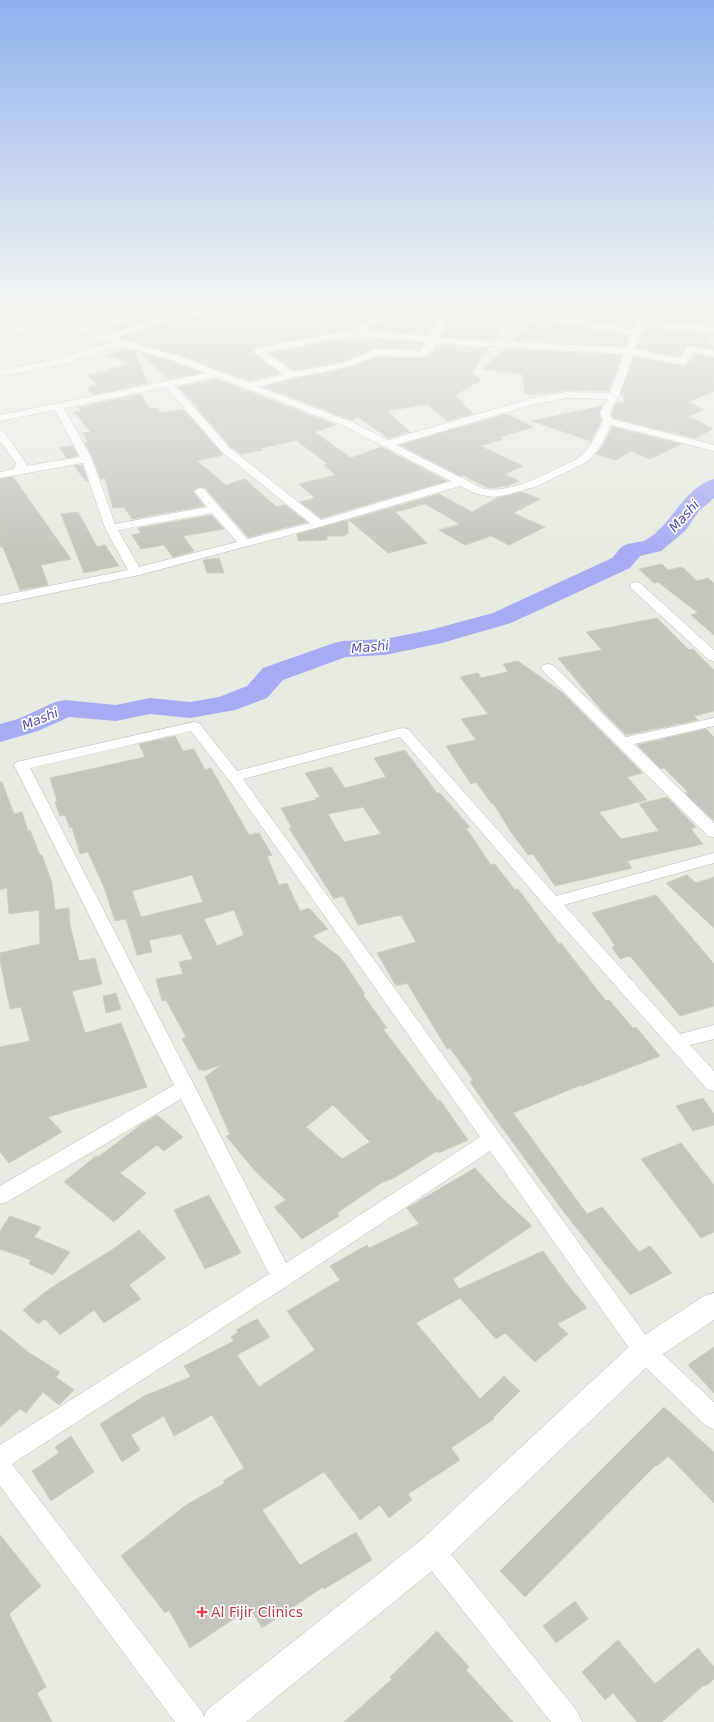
<svg xmlns="http://www.w3.org/2000/svg" width="714" height="1722" viewBox="0 0 714 1722" font-family="'DejaVu Sans',sans-serif">
<style>
.lines{fill:none;stroke-linecap:round;stroke-linejoin:round}
.river{fill:#a8abf4;fill-rule:evenodd}
.building{fill:#c4c6be;stroke:#cbcec0;fill-rule:evenodd}
.minor-casing{stroke:#bab8be;stroke-width:1}
.tertiary-casing{stroke:#bab8be;stroke-width:1}
.minor{fill:#fff;fill-rule:evenodd}
.tertiary{fill:#fff;fill-rule:evenodd}
.health-dot{fill:#e0444e;stroke:#fff;stroke-width:1.5}
.labels{text-anchor:middle;dominant-baseline:central;stroke-width:3.5;stroke-linejoin:round;paint-order:stroke}
.water-label{font-size:13px;font-style:italic;fill:#524eb3;stroke:#fff}
.near-health-label{font-size:14px;fill:#be3a42;stroke:#fff;text-anchor:start}
</style>
<rect width="100%" height="100%" fill="#e8ebe1"/>
<g class="lines">
<path class="river" d="M714 479V498L699 511 685 531 661 551 640 556 630 568 511 623 442 643 385 655 346 657 283 680 267 698 235 710 190 718 150 714 116 721 69 717 38 731 0 742V724L18 719 55 702 65 700 116 705 150 698 190 702 219 697 247 686 263 668 334 643 343 641 385 639 430 630 493 613 612 558C616 554 620 547 625 545 631 542 640 543 646 540 672 525 684 487 714 479Z"/>
</g>
<g class="building">
<path d="M115 310H187L158 317 116 330 113 327 137 319Z"/>
<path d="M211 310H386L350 329 256 347 253 353 280 373 250 381 179 355 120 338 161 324 209 313Z"/>
<path d="M404 310H441L428 335 369 329Z"/>
<path d="M452 310H500L509 315 493 339 440 337Z"/>
<path d="M545 310H645L633 328 542 312Z"/>
<path d="M656 310H699L695 313 714 316V320L710 326 651 319Z"/>
<path d="M535 319 630 336 625 346 513 340Z"/>
<path d="M647 327 711 335 705 343 714 346V349L691 345 687 346 679 357 637 348Z"/>
<path d="M354 337 424 343 420 350H418L386 348 374 349 342 362 293 370 269 353Z"/>
<path d="M436 345 488 348 472 372 481 380 455 395 473 414 447 421 427 404 387 411 410 432 388 438 358 417 351 420 264 387 292 379 347 368 376 358H422L429 356Z"/>
<path d="M124 349 135 352 148 383 93 395 87 387 98 385 88 375 110 371 108 369 131 364 107 355Z"/>
<path d="M505 349 622 355 609 391 566 390 545 394H525L522 374 483 369Z"/>
<path d="M141 353 172 361 201 373 168 379Z"/>
<path d="M695 354 714 358V391L688 402 704 410 688 416 713 429 694 438 613 418 612 413 616 403 624 402 623 395H620L634 357 683 366 687 365Z"/>
<path d="M216 379 336 425 314 432 351 458 381 447 447 481 321 518 300 502 315 498 299 484 336 475 324 465 328 464 296 440 261 448 263 450 241 454 231 447 197 408H199L178 387Z"/>
<path d="M140 394 150 409 158 408 160 413 184 410 223 455 197 461 226 485 245 479 276 507 285 505 307 522 248 537 205 488 200 487 193 491 204 506 132 519 124 507 113 508 105 478 101 479 93 458 85 443H88L83 433 91 432 74 412 82 411 79 407Z"/>
<path d="M602 406 599 414 601 421 591 441 532 421Z"/>
<path d="M507 414 533 427 499 437 503 439 480 446 523 466 504 474 519 481 507 486 489 488 462 475 460 476 400 445Z"/>
<path d="M612 427 681 444 650 459 631 451 616 460 596 454 603 446Z"/>
<path d="M72 446 78 456 67 458 60 448Z"/>
<path d="M82 465 88 481H86L74 466Z"/>
<path d="M13 477 71 559 41 565 48 585 20 590 3 547H0V479Z"/>
<path d="M522 492 540 499 513 513 545 527 509 545 491 536 465 545 439 530 460 524 425 504 395 512 427 543 388 553 349 520 439 494 472 512 497 498Z"/>
<path d="M78 512 97 547 105 545 119 566 84 573 61 514Z"/>
<path d="M211 515 224 529 183 536 194 551 173 557 164 545 141 549 132 535 141 533 138 528Z"/>
<path d="M348 520V534H345V536H327V540L298 541 297 534Z"/>
<path d="M219 558 224 573H207L203 560Z"/>
<path d="M662 564 668 570 682 567 697 581 708 578 714 583V635L691 615 698 613 658 582 654 583 639 569Z"/>
<path d="M657 618 689 650 693 649 714 670V711L694 716 698 720 626 735 602 711 558 658 602 650 586 632Z"/>
<path d="M518 661 563 693 643 773 627 777 647 800 599 812 621 839 659 831 639 804 667 797 696 827 691 829 703 844 627 861 632 868 555 886 533 854 528 855 511 832 493 803 492 804 476 782 471 784 446 746 476 740 461 719 488 714 460 677 478 673 481 678 508 672 503 664Z"/>
<path d="M706 729 714 737V821L685 793 688 792 664 768 661 769 637 745Z"/>
<path d="M175 736 183 751 194 749 205 770 211 768 249 835 259 833 272 855 267 856 279 885 287 883 300 911 309 908 328 929 312 936 341 958 365 994 363 995 387 1028 383 1029 438 1101 440 1100 468 1140 438 1153 437 1151 394 1178 381 1183 337 1213 339 1216 302 1239 274 1207 286 1200 256 1172 226 1136 230 1135 205 1077 221 1065 203 1071 202 1069 199 1070 182 1039 186 1037 166 1000 162 1001 156 979 183 974 179 962 193 959 181 934 149 940 152 952 137 955 126 919 115 921 104 887 88 852 80 854 72 827 70 828 65 815 60 816 55 802 57 801 50 778 145 757 139 744ZM192 875 203 902 141 917 132 891ZM234 910 244 935 217 946 204 919ZM333 1105 370 1142 342 1159 306 1127Z"/>
<path d="M405 750 437 793H440L470 827 466 828 491 865 495 864 515 890 518 889 559 944 561 943 606 1001 609 1000 633 1028 636 1027 660 1056 582 1086 581 1085 513 1113 587 1214 602 1207 639 1252 650 1246 672 1273 630 1295 563 1211 495 1118 470 1082 473 1080 450 1048 447 1049 407 983 396 986 377 953 416 942 401 915 358 925 343 896 334 899 289 828H292L281 808 316 800 315 798 320 797 305 773 331 767 345 788 386 777 374 758ZM363 807 381 834 344 842 328 814Z"/>
<path d="M0 782H2L14 814 22 812 28 831 30 830 40 855H42L52 883 55 910 69 908 70 925 79 961 95 958 102 984 72 991 85 1033 121 1023 147 1087 48 1117 62 1132 9 1163 0 1152V1047L30 1041 21 1007 10 1009 0 961V953L40 944 39 910 9 914 7 888 0 890Z"/>
<path d="M687 875 696 883 714 877V928L666 883Z"/>
<path d="M656 895 714 964V1006L680 1016 630 956 620 959 612 947 615 946 610 938 592 913Z"/>
<path d="M116 993 121 1009 106 1013 103 996Z"/>
<path d="M703 1098 714 1114V1125L693 1131 676 1106Z"/>
<path d="M157 1115 183 1137 164 1151 157 1145 120 1173 146 1193 114 1222 64 1182 96 1156 98 1157 142 1124Z"/>
<path d="M681 1143 714 1185V1232L701 1238 641 1159Z"/>
<path d="M475 1168 502 1198 532 1226 453 1279 459 1289 543 1251 567 1284 587 1308 557 1324 568 1334 535 1362 505 1333 496 1339 460 1298 416 1323 480 1399 504 1376 520 1391 493 1418 494 1419 451 1448 460 1460 408 1494 412 1500 389 1518 380 1505 360 1520 324 1472 262 1510 300 1565 356 1532 372 1560 324 1589 323 1587 262 1628 250 1608 190 1648 169 1610 165 1613 121 1556 186 1505 225 1483 223 1481 244 1468 212 1415 174 1436 164 1416 131 1435 140 1450 122 1462 100 1424 144 1396 191 1377 184 1366 234 1341 231 1337 238 1332 236 1330 257 1319 270 1337 237 1355 259 1387 315 1350 287 1311 340 1280 330 1266 367 1245 369 1248 419 1224 407 1208Z"/>
<path d="M209 1195 241 1253 205 1269 174 1210Z"/>
<path d="M10 1216 41 1227 34 1237 70 1252 53 1275 29 1264 31 1260 0 1249V1231Z"/>
<path d="M139 1230 166 1258 129 1285 141 1299 104 1323 94 1310 60 1335 45 1319 38 1324 23 1310 49 1289 113 1249Z"/>
<path d="M0 1329 28 1352 60 1372 56 1377 74 1390 59 1405 43 1392 26 1413 20 1409 0 1427Z"/>
<path d="M714 1347V1393L688 1365Z"/>
<path d="M664 1407 714 1452V1503L668 1456 657 1466 656 1465 525 1597 500 1571Z"/>
<path d="M71 1436 94 1472 51 1501 32 1471 59 1453 55 1447Z"/>
<path d="M0 1535 41 1586 9 1614 46 1687 37 1693 52 1722H0Z"/>
<path d="M575 1601 588 1619 556 1643 543 1626Z"/>
<path d="M437 1631 469 1667 466 1670 513 1722H344L392 1679 390 1677Z"/>
<path d="M618 1640 655 1684 698 1648 714 1667V1679L706 1686 704 1685 662 1722H637L613 1693 605 1700 582 1672Z"/>
</g>
<g class="lines">
<g class="minor-casing">
<g id="minor">
<path d="M30 310H42L107 335 158 318 194 310H210L209 312 161 323 115 338 178 356 250 383 283 374 256 354 254 352 256 348 351 330 382 313 391 310H403L364 330 429 337 443 310H451L438 338 626 348 632 335 507 313 503 310H522L634 330 647 310H655L649 320 714 328V334L646 325 635 349 680 359 688 347 691 346 714 351V357L694 352 686 364 683 365 633 355 621 390 610 413 612 419 714 445V451L611 425 600 447 587 462 537 486 506 495 493 497 477 494 460 486 323 526 139 575 0 604V596L128 570 105 528 83 463 0 478V472L14 469 16 463 0 441V431L4 432 26 463V466L80 457 55 410 0 421V415L206 373 172 360 119 346 59 365 0 376V370L54 360 110 343 60 323 0 337V331L51 320 31 312ZM354 335 426 342 421 351 418 352 386 349 374 350 342 363 293 372 265 352ZM435 343 624 354 610 393 566 392 533 398 388 440 352 422 259 387 292 378 347 367 376 356 422 357 428 355ZM216 377 344 426 451 481 321 520 230 448 175 386ZM166 387 222 452 310 523 247 539 204 489 200 488 194 491 207 507 115 524 92 459 64 408ZM566 398 608 399 600 413 603 421C597 433 591 449 579 457 574 462 566 464 560 467 536 479 511 492 484 489L396 445 534 404ZM212 513 237 542 139 567 118 530Z"/>
<path d="M636 582 640 583 714 650V661L709 660 632 589 630 586 632 583Z"/>
<path d="M548 664 553 665 626 737 714 718V726L634 744 714 823V837L708 836 543 671 541 668 543 665Z"/>
<path d="M194 722 199 723 237 771 398 729 403 728 408 729 556 896 714 853V863L564 905 680 1034 714 1025V1039L690 1045 714 1071V1091L707 1089 546 907 400 737 243 779 652 1344 714 1402V1429L706 1426 636 1358 490 1151 290 1284 12 1464 202 1712 206 1722H175L0 1486V1445L269 1274 181 1099 7 1202 0 1204V1186L174 1085 14 765 16 762 21 761ZM191 731 229 780 480 1137 286 1263 30 768Z"/>
<path d="M432 1539 441 1542 578 1712 582 1722H551L423 1560 420 1551 423 1542Z"/>
</g>
</g>
<g class="tertiary-casing">
<path id="tertiary" d="M714 1293V1320L654 1360 443 1562 246 1722H202L207 1710 421 1540 634 1342 704 1296Z"/>
</g>
<use href="#minor" class="minor"/>
<use href="#tertiary" class="tertiary"/>
</g>
<linearGradient id="sky" x2="0" y2="1"><stop stop-color="#8eb0ed"/><stop offset="0.56" stop-color="#f5f6f2"/><stop offset="1" stop-color="#f5f6f2" stop-opacity="0"/></linearGradient>
<rect width="714" height="551" fill="url(#sky)"/>
<path class="health-dot" d="M200 1606h4v4h4v4h-4v4h-4v-4h-4v-4h4z"/>
<g class="labels">
<g class="water-label">
<text transform="translate(684 516) rotate(-48)">Mashi</text>
<text transform="translate(370 647) rotate(-5)">Mashi</text>
<text transform="translate(40 719) rotate(-22)">Mashi</text>
</g>
<g class="near-health-label">
<text x="211" y="1612">Al Fijir Clinics</text>
</g>
</g>
</svg>
